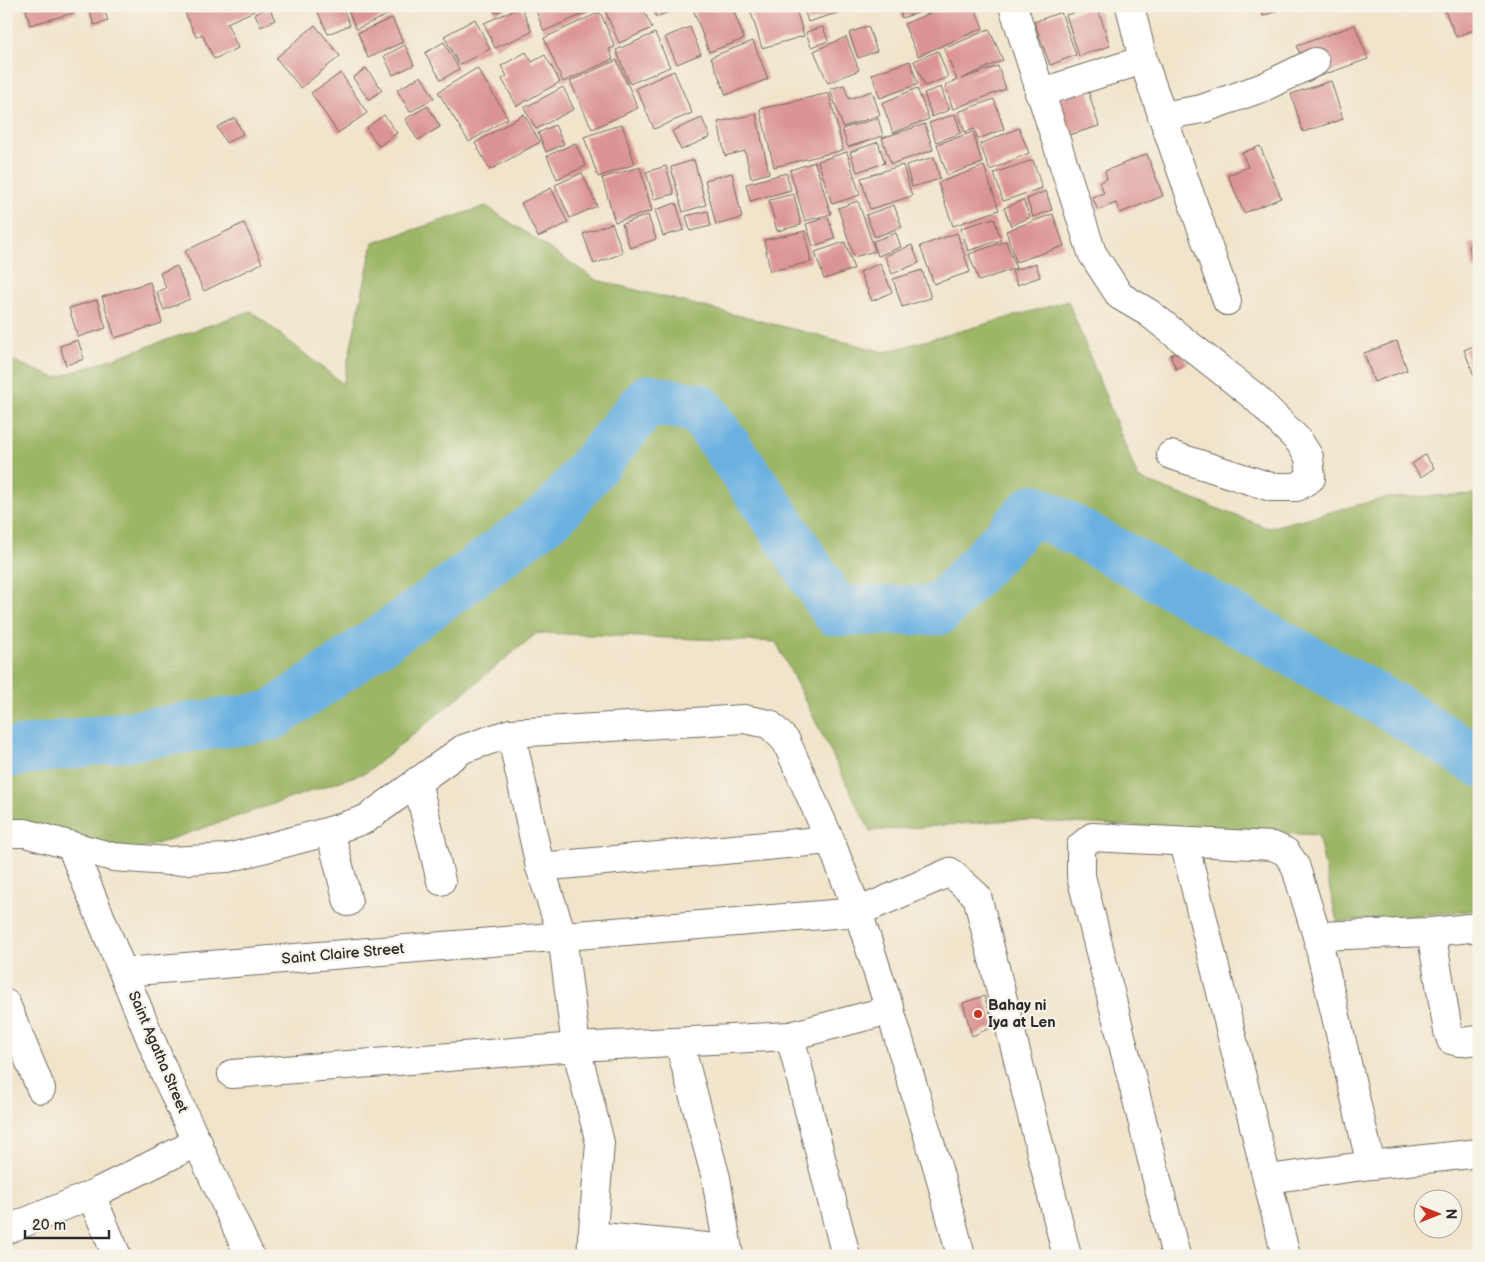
<svg xmlns="http://www.w3.org/2000/svg" width="1485" height="1262" viewBox="0 0 1485 1262" font-family="'Balsamiq Sans',sans-serif">
<style>
.forest{fill:#9cb666;stroke:#647048}
.lines{fill:none;stroke-linecap:round;stroke-linejoin:round}
.river{stroke:#6ab1e1;stroke-width:50}
.building{fill:#db9494}
.street-casing{stroke:#706c63;stroke-width:30}
.street{stroke:#fff;stroke-width:28}
.poi-dot{fill:#c8321e;stroke:#f7f3e8;stroke-width:2}
.labels{text-anchor:middle;dominant-baseline:central;stroke-width:4.5;stroke-linejoin:round;paint-order:stroke}
.street-label{font-size:15px;fill:#2b2b2b;stroke:#f7f3e8}
.poi-label{font-size:15px;font-weight:bold;fill:#2b2b2b;stroke:#f7f3e8;text-anchor:start}
</style>
<rect width="100%" height="100%" fill="#f7f3e8"/>
<filter id="ink" filterUnits="userSpaceOnUse"><feTurbulence type="fractalNoise" baseFrequency=".02" numOctaves="2"/><feDisplacementMap in="SourceGraphic" scale="10" xChannelSelector="R" yChannelSelector="G"/><feConvolveMatrix kernelMatrix="1 2 1 2 8 2 1 2 1" color-interpolation-filters="sRGB"/></filter>
<filter id="wash" filterUnits="userSpaceOnUse"><feTurbulence type="fractalNoise" baseFrequency=".0096" numOctaves="4" result="noise"/><feDisplacementMap in="SourceGraphic" scale="20" xChannelSelector="R" yChannelSelector="G"/><feGaussianBlur stdDeviation="1.12" result="paint"/><feColorMatrix in="noise" values="0 0 0 0 0 0 0 0 0 0 0 0 0 0 0 0 0 1.4 0 .05"/><feComposite in="paint" operator="in"/></filter>
<g filter="url(#wash)">
<rect width="100%" height="100%" fill="#f1e4ca"/>
<path class="forest" d="M486 206 596 280 885 352 1068 301 1138 478 1268 528 1385 498 1477 494 1479 497V910L1337 922 1318 835 1012 820 870 831 776 642 537 633 367 772 136 851 6 843V358L56 378 251 311 343 384 373 243Z"/>
<g class="lines">
<path class="river" d="M6 753 271 716 422 611 555 512 649 399 699 408 768 505 836 611 939 610 1034 509 1098 543 1396 709 1479 762"/>
</g>
<g id="blocks">
<g class="building">
<path d="M25 6H75L77 12 30 25Z"/>
<path d="M88 6H103L108 21 94 25Z"/>
<path d="M182 6H252L254 11 227 23 238 48 214 59 202 34 196 37Z"/>
<path d="M315 6H342L350 25 328 34Z"/>
<path d="M346 6H392L394 12 356 29Z"/>
<path d="M398 6H415L401 12Z"/>
<path d="M492 6H512L495 13Z"/>
<path d="M534 6H594L595 9 544 31Z"/>
<path d="M603 6H642L652 28 619 43Z"/>
<path d="M652 6H683L656 17Z"/>
<path d="M692 6H732L744 39 709 52Z"/>
<path d="M759 6H795L804 36 762 48 750 9Z"/>
<path d="M803 6H838L840 12 808 22Z"/>
<path d="M898 6H936V7L902 18Z"/>
<path d="M947 6H974L983 28 918 56 904 24Z"/>
<path d="M1097 6 1110 46 1079 56 1066 15Z"/>
<path d="M1259 6H1288L1263 16Z"/>
<path d="M1443 6H1479V28L1456 37Z"/>
<path d="M269 7 275 20 261 27 255 14Z"/>
<path d="M521 7 532 32 495 48 484 23Z"/>
<path d="M600 12 615 47 609 49 613 59 563 82 544 38Z"/>
<path d="M1061 12 1076 55 1050 65 1034 22Z"/>
<path d="M392 18 403 42 368 58 358 33Z"/>
<path d="M475 19 490 49 459 65 444 36Z"/>
<path d="M315 25 340 56 301 88 276 58Z"/>
<path d="M1355 25 1368 59 1309 80 1297 46Z"/>
<path d="M868 26 877 51 858 58 849 33Z"/>
<path d="M690 27 701 54 677 64 665 37Z"/>
<path d="M823 27 828 41 811 47 806 32Z"/>
<path d="M989 29 1003 60 961 79 998 66 1006 89 953 109 945 85 957 80 944 49Z"/>
<path d="M655 33 670 67 630 84 616 50Z"/>
<path d="M846 37 859 70 828 83 814 51Z"/>
<path d="M753 41 768 79 726 95 711 57Z"/>
<path d="M444 42 459 69 441 80 425 53Z"/>
<path d="M405 45 414 65 393 75 384 56Z"/>
<path d="M938 51 948 77 925 86 914 61Z"/>
<path d="M526 52 532 62 545 55 560 82 517 106 502 79 507 76 501 66Z"/>
<path d="M617 60 638 108 592 129 570 81Z"/>
<path d="M910 61 918 84 880 98 872 74Z"/>
<path d="M366 68 382 90 369 100 353 78Z"/>
<path d="M477 68 508 118 469 142 438 92Z"/>
<path d="M674 71 692 113 654 129 636 88Z"/>
<path d="M341 73 367 113 338 133 311 93Z"/>
<path d="M421 76 434 98 410 112 397 90Z"/>
<path d="M1331 81 1343 119 1303 132 1291 94Z"/>
<path d="M844 85 849 99 872 91 880 115 843 127 830 89Z"/>
<path d="M563 87 574 109 536 129 524 108Z"/>
<path d="M941 87 949 110 932 117 924 93Z"/>
<path d="M917 88 929 119 893 133 882 103Z"/>
<path d="M1088 90 1099 126 1069 135 1057 100Z"/>
<path d="M829 93 843 150 774 167 760 109Z"/>
<path d="M994 99 1004 129 978 139 974 129 965 132 958 112Z"/>
<path d="M428 106 440 127 418 140 405 119Z"/>
<path d="M524 114 540 142 490 170 475 143Z"/>
<path d="M756 114 769 173 751 178 745 151 725 156 718 122Z"/>
<path d="M955 114 961 133 936 142 929 123Z"/>
<path d="M384 115 397 133 379 146 366 128Z"/>
<path d="M235 118 243 134 226 143 217 127Z"/>
<path d="M702 118 710 137 681 150 672 131Z"/>
<path d="M878 118 883 136 848 147 842 129Z"/>
<path d="M622 124 635 164 598 177 584 137Z"/>
<path d="M925 124 933 150 891 164 882 138Z"/>
<path d="M555 125 564 144 546 152 538 133Z"/>
<path d="M1019 128 1029 153 990 170 980 144Z"/>
<path d="M973 132 982 163 947 175 937 144Z"/>
<path d="M878 142 885 163 857 172 850 152Z"/>
<path d="M575 143 586 166 557 179 547 156Z"/>
<path d="M1260 146 1281 198 1244 213 1228 175 1248 167 1242 153Z"/>
<path d="M847 152 860 195 832 204 818 161Z"/>
<path d="M1147 154 1163 196 1120 213 1116 203 1098 210 1092 197 1104 193 1099 182 1107 179 1105 171Z"/>
<path d="M934 157 940 179 912 187 906 165Z"/>
<path d="M694 160 706 205 683 212 671 167Z"/>
<path d="M1033 160 1042 188 1003 201 994 173Z"/>
<path d="M815 162 831 214 805 221 790 170Z"/>
<path d="M903 165 912 196 870 209 861 178Z"/>
<path d="M666 166 674 194 654 199 646 172Z"/>
<path d="M984 166 999 210 953 226 938 183Z"/>
<path d="M640 167 652 211 615 222 602 178Z"/>
<path d="M582 173 597 206 570 218 555 185Z"/>
<path d="M732 173 742 218 716 225 705 180Z"/>
<path d="M786 173 791 190 750 201 746 184Z"/>
<path d="M551 188 568 223 538 237 521 203Z"/>
<path d="M1046 191 1052 210 1033 217 1027 199Z"/>
<path d="M794 194 801 225 777 231 769 200Z"/>
<path d="M1023 200 1030 217 1011 226 1004 208Z"/>
<path d="M858 201 875 251 854 257 838 208Z"/>
<path d="M676 203 684 230 663 236 655 210Z"/>
<path d="M894 205 902 227 875 237 866 215Z"/>
<path d="M708 211 711 226 690 231 686 216Z"/>
<path d="M1053 214 1064 246 1016 262 1006 231Z"/>
<path d="M648 215 656 239 630 248 622 224Z"/>
<path d="M828 217 835 239 813 246 806 224Z"/>
<path d="M994 218 1001 240 968 251 961 228Z"/>
<path d="M244 223 262 263 204 291 185 251Z"/>
<path d="M612 223 623 253 594 264 583 234Z"/>
<path d="M805 231 811 262 770 271 764 240Z"/>
<path d="M896 233 901 247 878 256 873 241Z"/>
<path d="M957 233 970 272 934 284 920 246Z"/>
<path d="M1006 241 1016 268 979 281 969 254Z"/>
<path d="M845 242 854 269 824 279 815 252Z"/>
<path d="M1479 242V268L1473 269 1469 244Z"/>
<path d="M912 245 919 263 892 274 885 256Z"/>
<path d="M880 263 892 292 872 301 860 272Z"/>
<path d="M1036 263 1040 277 1017 285 1012 271Z"/>
<path d="M177 266 190 299 164 310 157 292 166 288 160 273Z"/>
<path d="M922 270 931 298 902 307 893 279Z"/>
<path d="M150 282 162 323 115 338 102 297Z"/>
<path d="M97 300 106 328 78 337 69 308Z"/>
<path d="M78 340 84 359 66 365 60 346Z"/>
<path d="M1397 341 1407 370 1374 382 1364 353Z"/>
<path d="M1479 344V388L1464 350Z"/>
<path d="M1181 350 1187 364 1176 369 1170 355Z"/>
<path d="M1425 455 1434 468 1421 477 1412 464Z"/>
<path d="M984 996 995 1026 972 1036 963 1003Z"/>
</g>
</g>
</g>
<g filter="url(#ink)">
<use href="#blocks" fill-opacity="0" stroke="#706c63" stroke-width="1"/>
<g class="lines">
<g class="street-casing">
<g id="street">
<path d="M1013 6 1092 253 1120 296 1149 313 1256 398 1299 441 1309 457 1311 478 1297 487H1271L1171 455"/>
<path d="M1130 6 1143 60 1227 301"/>
<path d="M1039 93 1143 60"/>
<path d="M1162 116 1202 109 1264 87 1315 62"/>
<path d="M511 733 540 867 562 935 576 1047 600 1143 591 1256"/>
<path d="M417 781 441 881"/>
<path d="M330 831 348 902"/>
<path d="M6 833H25L113 857 168 861 228 858 330 831 366 819 463 749 511 733 744 719 769 724 786 741 830 840 858 912 890 1010 938 1169 961 1256"/>
<path d="M1184 842 1286 1256"/>
<path d="M71 846 165 1074 250 1256"/>
<path d="M540 867 830 840"/>
<path d="M1431 932 1448 1031 1451 1040 1460 1042 1479 1040"/>
<path d="M1317 936 1431 932 1479 927"/>
<path d="M124 972 858 912 950 872 977 896 1067 1256"/>
<path d="M6 1004 41 1089"/>
<path d="M790 1036 846 1256"/>
<path d="M679 1042 716 1178 729 1256"/>
<path d="M232 1074 576 1047 790 1036 890 1010"/>
<path d="M1268 1179 1371 1165"/>
<path d="M91 1195 117 1256"/>
<path d="M6 1230 91 1195 198 1142"/>
<path d="M592 1236 727 1249"/>
<path d="M1176 1256 1081 876V846L1092 837 1273 846 1286 852 1295 865 1317 936 1371 1165 1479 1153"/>
</g>
</g>
<use href="#street" class="street"/>
</g>
</g>
<circle class="poi-dot" cx="978" cy="1014" r="5"/>
<g class="labels">
<g class="street-label">
<text transform="translate(343 954) rotate(-5)">Saint Claire Street</text>
<text transform="translate(158 1052) rotate(67)">Saint Agatha Street</text>
</g>
<g class="poi-label">
<text x="988" y="1005">Bahay ni<tspan x="988" dy="17">Iya at Len</tspan></text>
</g>
</g>
<rect width="1485" height="1262" fill="none" stroke="#f7f3e8" stroke-width="25"/>
<g transform="translate(1438 1214) rotate(90)"><circle r="24" fill="#f7f3e8" stroke="#a5a39c"/>
<path d="M0-4L9 19L0 12L-9 19Z" fill="#c8321e"/>
<text y="-8" font-size="14" font-weight="bold" text-anchor="middle" fill="#2b2b2b">N</text>
</g>
<path d="M25 1230v8h84v-8" fill="none" stroke="#2b2b2b" stroke-width="2.5"/>
<text x="32" y="1230" font-size="15" fill="#2b2b2b" stroke="#f7f3e8" stroke-width="4" paint-order="stroke">20 m</text>
</svg>
